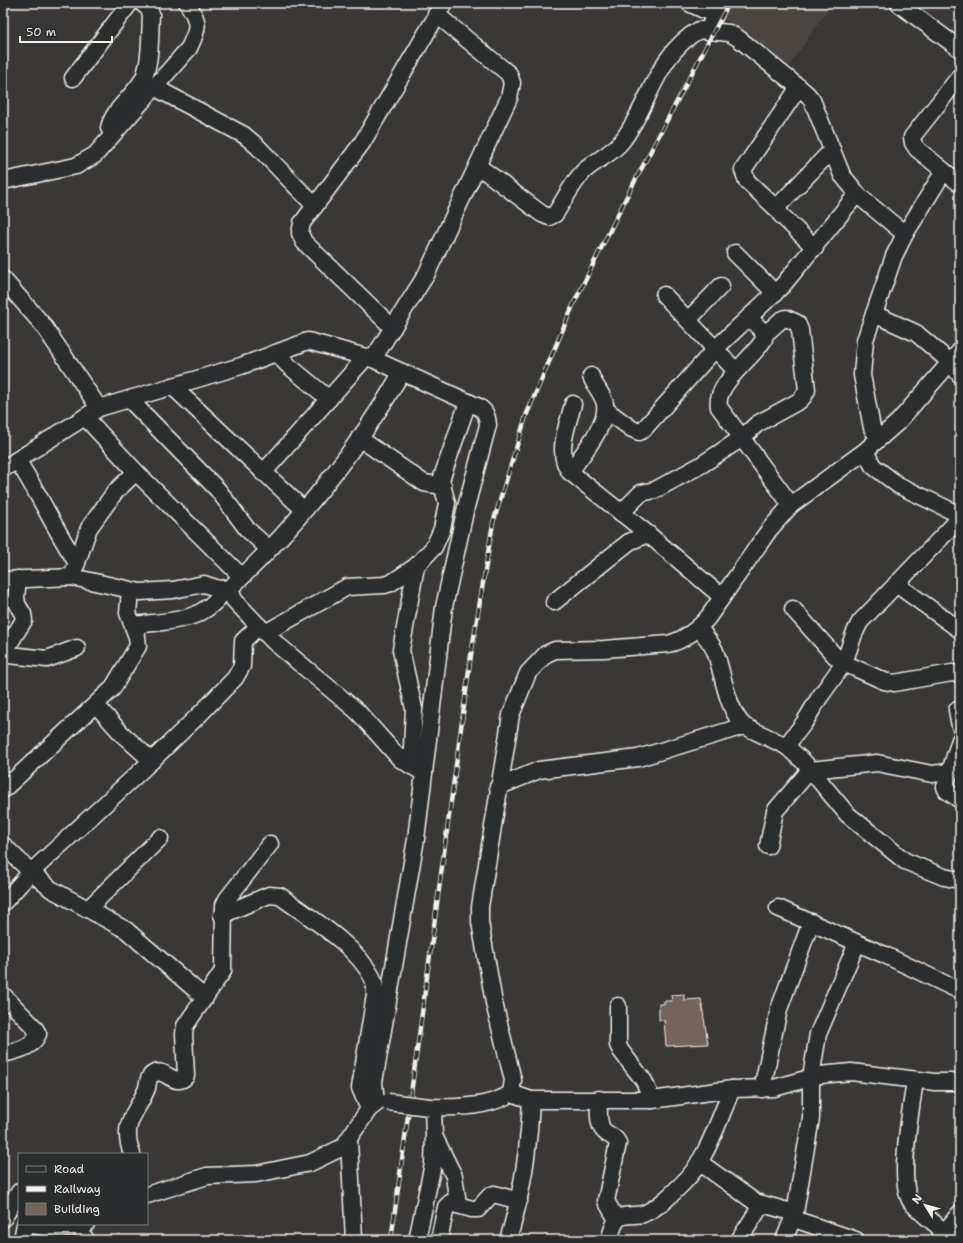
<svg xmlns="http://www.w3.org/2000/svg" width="963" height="1243" viewBox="0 0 963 1243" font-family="'Shantell Sans',sans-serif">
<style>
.built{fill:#4b4542}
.building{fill:#74635c;stroke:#f4f1e8}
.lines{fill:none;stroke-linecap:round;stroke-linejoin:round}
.minor-casing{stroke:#f4f1e8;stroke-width:19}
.minor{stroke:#2a2d2e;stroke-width:16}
.rail-casing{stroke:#f4f1e8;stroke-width:4.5}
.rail{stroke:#2a2d2e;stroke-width:3;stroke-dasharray:9;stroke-linecap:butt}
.minor-bridge-casing{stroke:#f4f1e8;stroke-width:19;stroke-linecap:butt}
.minor-bridge{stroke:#2a2d2e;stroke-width:16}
</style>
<rect width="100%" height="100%" fill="#393837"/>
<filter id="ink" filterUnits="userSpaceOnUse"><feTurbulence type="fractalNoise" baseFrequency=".025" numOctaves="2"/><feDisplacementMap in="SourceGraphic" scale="8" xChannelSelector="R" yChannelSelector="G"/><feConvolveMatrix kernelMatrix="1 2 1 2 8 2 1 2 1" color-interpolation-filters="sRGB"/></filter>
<g filter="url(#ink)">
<path class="built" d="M706 3H832L785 72Z"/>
<path class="building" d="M684 994V1000L701 999 708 1044 666 1046 664 1020H659V1004H664V1001H672L671 995Z"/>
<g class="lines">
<g class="minor-casing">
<g id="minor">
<path d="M689 3 715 15"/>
<path d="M899 4 960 49"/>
<path d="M708 31 720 3"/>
<path d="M960 76 912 137 913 143 917 149 960 184"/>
<path d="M73 78 130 3"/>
<path d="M154 87 244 135 257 146 315 206"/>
<path d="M109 128C113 109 134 96 143 79 151 64 150 33 151 14L149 9 142 3"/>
<path d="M478 166 542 214 549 217 555 214C564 201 572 183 584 171 596 160 612 154 622 141 650 105 656 54 699 30L729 33 738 38 807 94 812 100 842 175 860 197 905 234"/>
<path d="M3 181 76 166 95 155 189 48C199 28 200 22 187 3"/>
<path d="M778 210 747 181 743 170 799 87"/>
<path d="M815 248 781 215 778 210 779 205 832 150"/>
<path d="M735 253 775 293"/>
<path d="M3 279 43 325 99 408"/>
<path d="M664 295 736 371"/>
<path d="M874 314 916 333 950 362 960 375"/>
<path d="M749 317 763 332 764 339C754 358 714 384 719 407L791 505"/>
<path d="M688 320 721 286"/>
<path d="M393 328 304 242 300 233 302 223 362 143 444 3"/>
<path d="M276 353 289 366 329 399"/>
<path d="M373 359 426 275 509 98 512 83 509 74 436 14"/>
<path d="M172 386 304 510"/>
<path d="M129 399 218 490 247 529 269 549"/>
<path d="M573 404C568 425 555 453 570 472L648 534 722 597"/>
<path d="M606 410 632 429 639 432 643 430 715 349 783 285 857 194"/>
<path d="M85 417 136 472 242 577"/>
<path d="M359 438 424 483 443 486"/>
<path d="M878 438 872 428 862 375 865 340 894 256 905 234 944 171"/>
<path d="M865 451 873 466 898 485 960 515"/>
<path d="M17 460C39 493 55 530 77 563"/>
<path d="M3 469 99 408 241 366 308 341 373 359 479 407C486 412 487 416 488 425L466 507 444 607 416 839 374 1082 376 1103"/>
<path d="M570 472C580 457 609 423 605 404 603 394 594 386 591 376"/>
<path d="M263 473 366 357"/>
<path d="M621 513 641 493 655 490 701 465 742 438 757 424 799 401 804 396 807 390 800 330 797 323 786 318 781 320 764 335"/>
<path d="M72 577 89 528 115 492 136 472"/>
<path d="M18 579 16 597 17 604 23 614 24 620 6 649V653L9 655 47 659 77 648"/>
<path d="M3 580 72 577 140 592 173 590 204 584 219 589 230 588C294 530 359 447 402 372"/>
<path d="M896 584 960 630"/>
<path d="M230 588 234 600 273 641 358 712 400 759 424 773"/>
<path d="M554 602 629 542 648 534"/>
<path d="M793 609 835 656 844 663 884 681 894 683 952 673 960 674"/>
<path d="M133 625C168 621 204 623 224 590"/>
<path d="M699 628C704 635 711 642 715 651 723 673 727 710 744 726L786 746 804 762 847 814 905 861 944 877 960 880"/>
<path d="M265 633 347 587 384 585 391 583 416 566 434 547 442 529 447 503 441 481 443 474 468 402"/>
<path d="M96 705 122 734 152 761"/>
<path d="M957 710 960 726"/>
<path d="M960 740 945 787 947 791 960 800"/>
<path d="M786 746 804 723 819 698 844 663 854 634 860 622 960 518"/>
<path d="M411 766 414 709 401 650 416 566"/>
<path d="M498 787 539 770 638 758 744 726"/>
<path d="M3 790 112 689 138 646 137 637 128 613 130 591"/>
<path d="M3 845 31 872 51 889 126 930 205 998"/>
<path d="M768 846 775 811 810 770 877 763 932 774 949 772"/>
<path d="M3 903 31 872 144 768 201 713 235 678 242 666 243 641 259 626"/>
<path d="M778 908 885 955 960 991"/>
<path d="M88 909 160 838"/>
<path d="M222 915 269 895 280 896C310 918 355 944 372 977 375 983 375 989 375 995L360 1088 369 1109"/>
<path d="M3 995 34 1027 38 1034C31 1049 18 1050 3 1054"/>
<path d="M618 1006V1045L621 1051 644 1081 652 1100"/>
<path d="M915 1080C912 1105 896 1185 912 1203 924 1217 940 1226 953 1240"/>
<path d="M762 1089 779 1009 811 922"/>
<path d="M511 1093 531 1100H652L732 1089 774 1088 820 1075 851 1072 935 1082H960"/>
<path d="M599 1099C599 1108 597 1124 604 1131 609 1136 615 1136 618 1143L606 1201 617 1220"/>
<path d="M429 1107C453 1108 491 1107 511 1093L513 1080 494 1003 480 922V907L511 715 528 673 546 654 555 650 604 649 668 644C683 641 700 628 709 616L769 530 791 505 865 451 898 422 960 351"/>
<path d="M435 1138 454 1176 458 1204"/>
<path d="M349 1140 354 1240"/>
<path d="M132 1154C120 1121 137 1114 147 1088 148 1083 148 1077 153 1074 164 1066 175 1089 186 1076L184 1034 185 1026 223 971 224 905 227 899 270 844"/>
<path d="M699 1162 755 1202 795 1213"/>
<path d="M147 1195 207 1176 256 1174 310 1163 343 1147 369 1109 377 1103"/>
<path d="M3 1219 19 1192"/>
<path d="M794 1219 856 1240"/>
<path d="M27 1224C45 1228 69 1232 86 1224"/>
<path d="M939 1239 960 1213"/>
<path d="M22 1240 25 1224"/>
<path d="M83 1240 85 1238"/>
<path d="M417 1240 433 1164 434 1136 433 1108"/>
<path d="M439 1240 446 1207 450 1203 472 1209H478L490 1196 494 1194 519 1201"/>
<path d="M508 1240C522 1195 529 1148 531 1100"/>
<path d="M609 1240C611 1234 613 1225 617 1220 622 1213 636 1216 643 1214 658 1208 671 1195 682 1184 706 1162 719 1119 732 1089"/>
<path d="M739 1240 762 1204"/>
<path d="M784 1240 795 1213 811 1118V1077L818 1034 857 943"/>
</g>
</g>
<use href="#minor" class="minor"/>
<g class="rail-casing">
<path id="rail" d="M391 1240 471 655 493 523 526 416 574 303 628 194 729 3"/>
</g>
<use href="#rail" class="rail"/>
<g class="minor-bridge-casing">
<path id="minor-bridge" d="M388 1102 429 1107"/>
</g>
<use href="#minor-bridge" class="minor-bridge"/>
</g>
</g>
<rect width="963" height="1243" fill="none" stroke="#2a2d2e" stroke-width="16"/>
<rect x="8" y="8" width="947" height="1227" fill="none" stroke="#f4f1e8" stroke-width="1.5" filter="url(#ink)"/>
<rect x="18" y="1153" width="130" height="72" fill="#2a2d2e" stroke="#7b7b78"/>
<rect x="26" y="1166" width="20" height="6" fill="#2a2d2e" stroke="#7b7b78"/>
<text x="54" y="1173" font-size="12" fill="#f4f1e8">Road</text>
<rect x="26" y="1186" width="20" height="6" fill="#f4f1e8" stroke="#7b7b78"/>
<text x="54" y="1193" font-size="12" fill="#f4f1e8">Railway</text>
<rect x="26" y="1203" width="20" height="12" fill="#74635c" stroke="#7b7b78"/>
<text x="54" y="1213" font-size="12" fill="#f4f1e8">Building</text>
<g transform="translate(925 1205) rotate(307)" stroke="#2a2d2e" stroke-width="3" paint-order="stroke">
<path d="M0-3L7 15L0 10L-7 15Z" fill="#f4f1e8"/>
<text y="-6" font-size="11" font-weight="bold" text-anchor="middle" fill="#f4f1e8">N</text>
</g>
<path d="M20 36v6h92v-6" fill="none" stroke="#f4f1e8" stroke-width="2"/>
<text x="26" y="36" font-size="12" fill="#f4f1e8" stroke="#2a2d2e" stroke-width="3" paint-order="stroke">50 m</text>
</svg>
